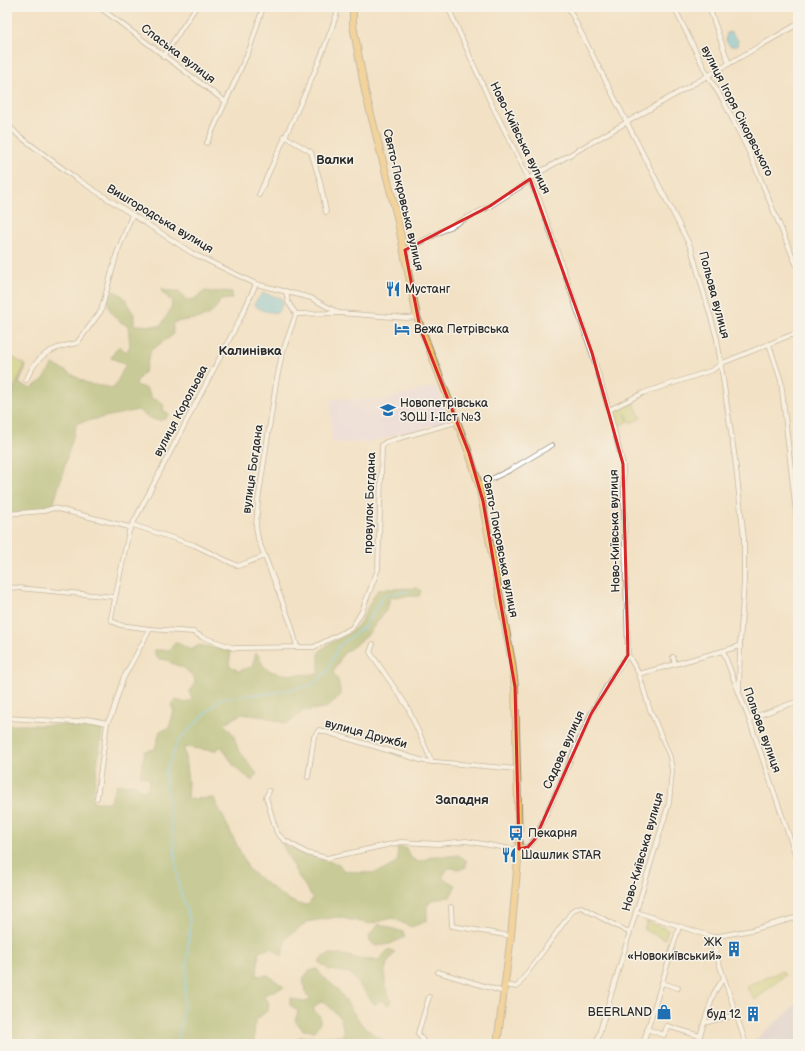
<svg xmlns="http://www.w3.org/2000/svg" width="805" height="1051" viewBox="0 0 805 1051" font-family="'Balsamiq Sans',sans-serif">
<style>
.built{fill:#e4d3f2}
.industrial{fill:#c6c0da}
.green{fill:#becb6d;stroke:#747b4c}
.forest{fill:#96af60;stroke:#606d46}
.water{fill:#60c2de;stroke:#467684}
.lines{fill:none;stroke-linecap:round;stroke-linejoin:round}
.stream{stroke:#60c2de;stroke-width:1.5}
.minor-casing{stroke:#8e8678;stroke-width:5.5}
.primary-casing{stroke:#8e8678;stroke-width:8}
.minor{stroke:#fff;stroke-width:4}
.primary{stroke:#f4c26a;stroke-width:6}
.marked{fill:none;stroke:#d62828;stroke-width:3;stroke-linejoin:round}
.labels{text-anchor:middle;dominant-baseline:central;stroke-width:3;stroke-linejoin:round;paint-order:stroke}
.street-label{font-size:12px;fill:#2b2b2b;stroke:#f7f3e8}
.poi-label{font-size:12px;fill:#2b2b2b;stroke:#f7f3e8;text-anchor:start}
.neighbourhood-label{font-size:13px;font-weight:bold;fill:#2b2b2b;stroke:#f7f3e8}
</style>
<rect width="100%" height="100%" fill="#f7f3e8"/>
<filter id="ink" filterUnits="userSpaceOnUse"><feTurbulence type="fractalNoise" baseFrequency=".025" numOctaves="2"/><feDisplacementMap in="SourceGraphic" scale="8" xChannelSelector="R" yChannelSelector="G"/><feConvolveMatrix kernelMatrix="1 2 1 2 8 2 1 2 1" color-interpolation-filters="sRGB"/></filter>
<filter id="wash" filterUnits="userSpaceOnUse"><feTurbulence type="fractalNoise" baseFrequency=".012" numOctaves="4" result="noise"/><feDisplacementMap in="SourceGraphic" scale="16" xChannelSelector="R" yChannelSelector="G"/><feGaussianBlur stdDeviation="0.9" result="paint"/><feColorMatrix in="noise" values="0 0 0 0 0 0 0 0 0 0 0 0 0 0 0 0 0 1.4 0 .05"/><feComposite in="paint" operator="in"/></filter>
<g filter="url(#wash)">
<rect width="100%" height="100%" fill="#f2e1c5"/>
<path class="built" d="M436 386 450 421 370 442 332 443 331 399H384Z"/>
<path class="industrial" d="M798 1003V1044H755L754 1041Z"/>
<g class="green">
<path d="M7 354 25 365 7 401Z"/>
<path d="M632 400 641 418 631 423 625 413 629 421 619 426 612 410Z"/>
<path d="M647 921 668 930 665 939 644 930Z"/>
<path d="M782 971 785 975 755 1000 746 986Z"/>
</g>
<g class="forest">
<path d="M162 288 168 291H179L186 300 194 299 205 291C215 293 223 290 232 292V299L220 300C212 323 192 317 173 323V335L151 350 145 371 137 381 136 385 147 389 152 399 158 400 164 405 163 410 169 414C161 427 147 417 138 410L77 423 53 506 7 515V405L26 366 19 384 31 388 43 380 53 364 89 384 114 388 126 364 111 358 116 349 120 346 126 352 130 346 128 325C118 324 107 310 108 300 108 297 110 293 111 290 131 297 124 302 134 314V325L161 326C165 317 172 311 172 302L162 292Z"/>
<path d="M417 588 421 591 419 596 391 597 387 609 366 637 343 654 333 673 338 680 341 695 326 708 304 711 287 724 265 717 241 714 224 724 233 734 238 749 257 774 252 781 234 766 221 746 215 751 184 747 188 783 187 799 214 798 249 870 281 895 297 904 308 905 313 898 297 874 282 844 306 855 339 864 343 870C363 874 383 876 398 860L397 847 406 848 410 857 418 862 434 856H452L458 855 466 860V867L461 869 448 868 442 878 456 885 450 897 433 900 427 906V921L411 927 392 918 370 924 337 917 307 922 286 938 282 956 272 948 259 951 257 976 268 975 284 987 262 996 269 1002 268 1010 255 1021 254 1044H7V725H103L92 802H110L116 785 135 784 143 791 147 789 150 781 147 777 140 776 145 751 155 749 160 731 169 728 174 711 171 705 176 700 186 703 192 700 189 691 195 683 194 677 184 668 171 663 168 660 158 659 155 654V650H169L176 642 191 650 199 645 231 651 229 665 238 671 252 667 256 653C261 656 260 662 264 666 274 678 304 674 319 674V652C330 641 343 638 355 628 364 621 369 599 379 589Z"/>
<path d="M379 924 403 932 405 937 390 944 376 946 370 942 369 936Z"/>
<path d="M389 949 395 952C380 971 384 980 391 1001L389 1005 380 1000 375 1005 350 973 329 970 319 962C327 947 349 957 361 959 367 960 372 960 378 960Z"/>
<path d="M317 969C323 979 327 979 334 986 344 996 350 1008 358 1019 365 1030 378 1037 389 1044H294L293 1042 300 1037 341 1036 344 1033 341 1019 326 1003 322 1001 314 1007V1011L320 1016V1023L314 1031 303 1030 295 1021 298 1011 290 1005V998L305 1002 311 999 305 993 303 978 309 971Z"/>
</g>
<g class="water">
<path d="M731 32 738 40 737 46H731C726 43 725 39 727 33Z"/>
<path d="M263 293 281 298 283 304 278 312C270 313 259 311 254 304Z"/>
</g>
<g class="lines">
<path class="stream" d="M177 1044 184 1006 190 920 179 888 165 773 178 741 221 698 272 693 312 685 327 672 338 647 364 627 384 595 409 591"/>
</g>
</g>
<g filter="url(#ink)">
<g class="lines">
<g class="minor-casing">
<g id="minor">
<path d="M99 7 226 102"/>
<path d="M448 7 489 99 539 199 592 353 609 410 623 464 628 655 639 674 649 707 670 757 672 771 669 803 596 1044"/>
<path d="M568 7 691 248 717 339 735 459 744 539V581L740 644 737 647 639 674"/>
<path d="M674 7 708 76 724 102 749 152 798 269"/>
<path d="M709 7 729 64"/>
<path d="M163 57 196 7"/>
<path d="M7 124 18 135 74 177 192 253 256 284 311 298 339 313 407 318 417 317"/>
<path d="M284 136 311 152 320 181 326 212"/>
<path d="M207 143 250 48 263 7"/>
<path d="M259 195C286 132 318 72 339 7"/>
<path d="M405 250 490 206 523 185 533 176 798 24"/>
<path d="M256 284 241 317 129 531 111 618 112 621 120 625 150 629 193 632 202 637 234 648 314 647 352 628 362 611 378 569 382 445 386 442 456 422"/>
<path d="M286 291 288 302 296 314"/>
<path d="M296 314 282 354 276 383 258 501 256 526 258 539 291 624 297 647"/>
<path d="M296 314 339 313"/>
<path d="M769 344 781 381 798 531"/>
<path d="M26 380C37 355 50 348 77 343L101 311 117 253 132 215"/>
<path d="M609 410 643 393 713 370 720 364 791 335H798"/>
<path d="M479 485 510 470 552 445"/>
<path d="M7 514 44 511 54 508 129 527 133 525 194 545 238 566 265 556"/>
<path d="M798 531V538"/>
<path d="M7 587 115 597"/>
<path d="M373 644 370 652 407 706 432 762"/>
<path d="M723 651 749 719 798 862"/>
<path d="M673 657 675 664"/>
<path d="M739 692 740 644"/>
<path d="M7 718 75 722 87 719 107 723"/>
<path d="M749 719 798 701"/>
<path d="M308 777 314 737 319 730 424 761 518 769"/>
<path d="M269 791 266 797 277 833 284 840 307 853 327 858 401 842 439 844 466 841 512 849 528 847 535 839 591 714 612 677 628 655"/>
<path d="M97 798 107 723 112 714 123 679 150 629"/>
<path d="M451 907 452 926 511 936"/>
<path d="M636 912 713 937 752 930 798 917"/>
<path d="M713 937 715 951 746 1044"/>
<path d="M438 972 504 992"/>
<path d="M723 979 714 993 704 1023 735 1015"/>
<path d="M662 983 678 988"/>
<path d="M505 985 517 987 573 910 581 907 630 933"/>
<path d="M647 1029 664 1035 667 1026 700 1036 704 1023"/>
<path d="M425 1044 418 1033 429 997"/>
<path d="M643 1044 679 927"/>
</g>
</g>
<g class="primary-casing">
<path id="primary" d="M353 7V25L365 91 397 217 417 317 469 453 479 485 512 662 515 687 519 849 511 936 497 1044"/>
</g>
<use href="#minor" class="minor"/>
<use href="#primary" class="primary"/>
</g>
</g>
<path d="M0 0H805V1051H0ZM530 179 592 353 623 464 628 655 591 714 535 839 528 847 519 849 515 687 483 501 469 453 420 328 405 250 490 206Z" fill="#f2e1c5" fill-opacity=".55" fill-rule="evenodd"/>
<path class="marked" d="M530 179 592 353 623 464 628 655 591 714 535 839 528 847 519 849 515 687 483 501 469 453 420 328 405 250 490 206Z"/>
<defs>
<g id="restaurant-bare" transform="scale(1.2)"><path d="M-5-6h1v4h1v-4h1v4h1v-4h1v5L-1.5 .5V6h-2V.5L-5-1ZM5-6V6H3V1.5H1.5Q1.5-4 5-6Z" fill="#1f6fb2" stroke="#f7f3e8" stroke-width="2.5" paint-order="stroke"/></g>
<g id="hotel-bare" transform="scale(1.2)"><path d="M-6-4.5h1.5V1H6V5H4.5V3h-9V5H-6ZM-4 0a1.8 1.8 0 1 1 3.6 0ZM.5 0V-2.5h3Q6-2.5 6 0Z" fill="#1f6fb2" stroke="#f7f3e8" stroke-width="2.5" paint-order="stroke"/></g>
<g id="school-bare" transform="scale(1.2)"><path d="M0-5L7-2L0 1L-7-2ZM-4 1L0 2.5L4 1V4Q0 6-4 4Z" fill="#1f6fb2" stroke="#f7f3e8" stroke-width="2.5" paint-order="stroke"/></g>
<g id="bus-bare" transform="scale(1.2)"><path d="M-5-6H5V4H4V6H2V4H-2V6H-4V4H-5ZM-3.5-4V0h7V-4ZM-3.5 1.2v1.5H-2V1.2ZM2 1.2v1.5H3.5V1.2Z" fill="#1f6fb2" stroke="#f7f3e8" stroke-width="2.5" paint-order="stroke"/></g>
<g id="building-bare" transform="scale(1.2)"><path d="M-4-6H4V6H1V3H-1V6H-4ZM-2.5-4.3h1.7v1.8h-1.7ZM.8-4.3h1.7v1.8H.8ZM-2.5-1h1.7V.8h-1.7ZM.8-1h1.7V.8H.8Z" fill="#1f6fb2" stroke="#f7f3e8" stroke-width="2.5" paint-order="stroke"/></g>
<g id="shop-bare" transform="scale(1.2)"><path d="M-5-2.5h2.3a2.7 3.5 0 0 1 5.4 0H5L5.5 6h-11ZM-1.5-2.5h3a1.5 2.3 0 0 0-3 0Z" fill="#1f6fb2" stroke="#f7f3e8" stroke-width="2.5" paint-order="stroke"/></g>
</defs>
<g fill-rule="evenodd">
<use href="#restaurant-bare" x="393" y="289"/>
<use href="#hotel-bare" x="402" y="329"/>
<use href="#school-bare" x="388" y="410"/>
<use href="#bus-bare" x="516" y="833"/>
<use href="#restaurant-bare" x="509" y="855"/>
<use href="#building-bare" x="734" y="949"/>
<use href="#shop-bare" x="664" y="1012"/>
<use href="#building-bare" x="753" y="1014"/>
</g>
<g class="labels">
<g class="street-label">
<text transform="translate(178 54) rotate(37)">Спаська вулиця</text>
<text transform="translate(737 111) rotate(63)">вулиця Ігоря Сікорвського</text>
<text transform="translate(520 138) rotate(64)">Ново-Київська вулиця</text>
<text transform="translate(403 200) rotate(77)">Свято-Покровська вулиця</text>
<text transform="translate(160 219) rotate(31)">Вишгородська вулиця</text>
<text transform="translate(714 295) rotate(75)">Польова вулиця</text>
<text transform="translate(181 411) rotate(-62)">вулиця Корольова</text>
<text transform="translate(253 469) rotate(-82)">вулиця Богдана</text>
<text transform="translate(370 503) rotate(-88)">провулок Богдана</text>
<text transform="translate(615 531) rotate(-91)">Ново-Київська вулиця</text>
<text transform="translate(500 546) rotate(79)">Свято-Покровська вулиця</text>
<text transform="translate(762 730) rotate(70)">Польова вулиця</text>
<text transform="translate(366 734) rotate(15)">вулиця Дружби</text>
<text transform="translate(564 750) rotate(-66)">Садова вулиця</text>
<text transform="translate(643 852) rotate(-74)">Ново-Київська вулиця</text>
</g>
<g class="poi-label">
<text x="405" y="289">Мустанг</text>
<text x="414" y="329">Вежа Петрівська</text>
<text x="400" y="403">Новопетрівська<tspan x="400" dy="14">ЗОШ I-IIст №3</tspan></text>
<text x="528" y="833">Пекарня</text>
<text x="521" y="855">Шашлик STAR</text>
<text x="722" y="942" text-anchor="end">ЖК<tspan x="722" dy="14">«Новокиївський»</tspan></text>
<text x="652" y="1012" text-anchor="end">BEERLAND</text>
<text x="741" y="1014" text-anchor="end">буд 12</text>
</g>
<g class="neighbourhood-label">
<text x="335" y="160">Валки</text>
<text x="250" y="351">Калинівка</text>
<text x="462" y="800">Западня</text>
</g>
</g>
<rect width="805" height="1051" fill="none" stroke="#f7f3e8" stroke-width="24"/>
</svg>
